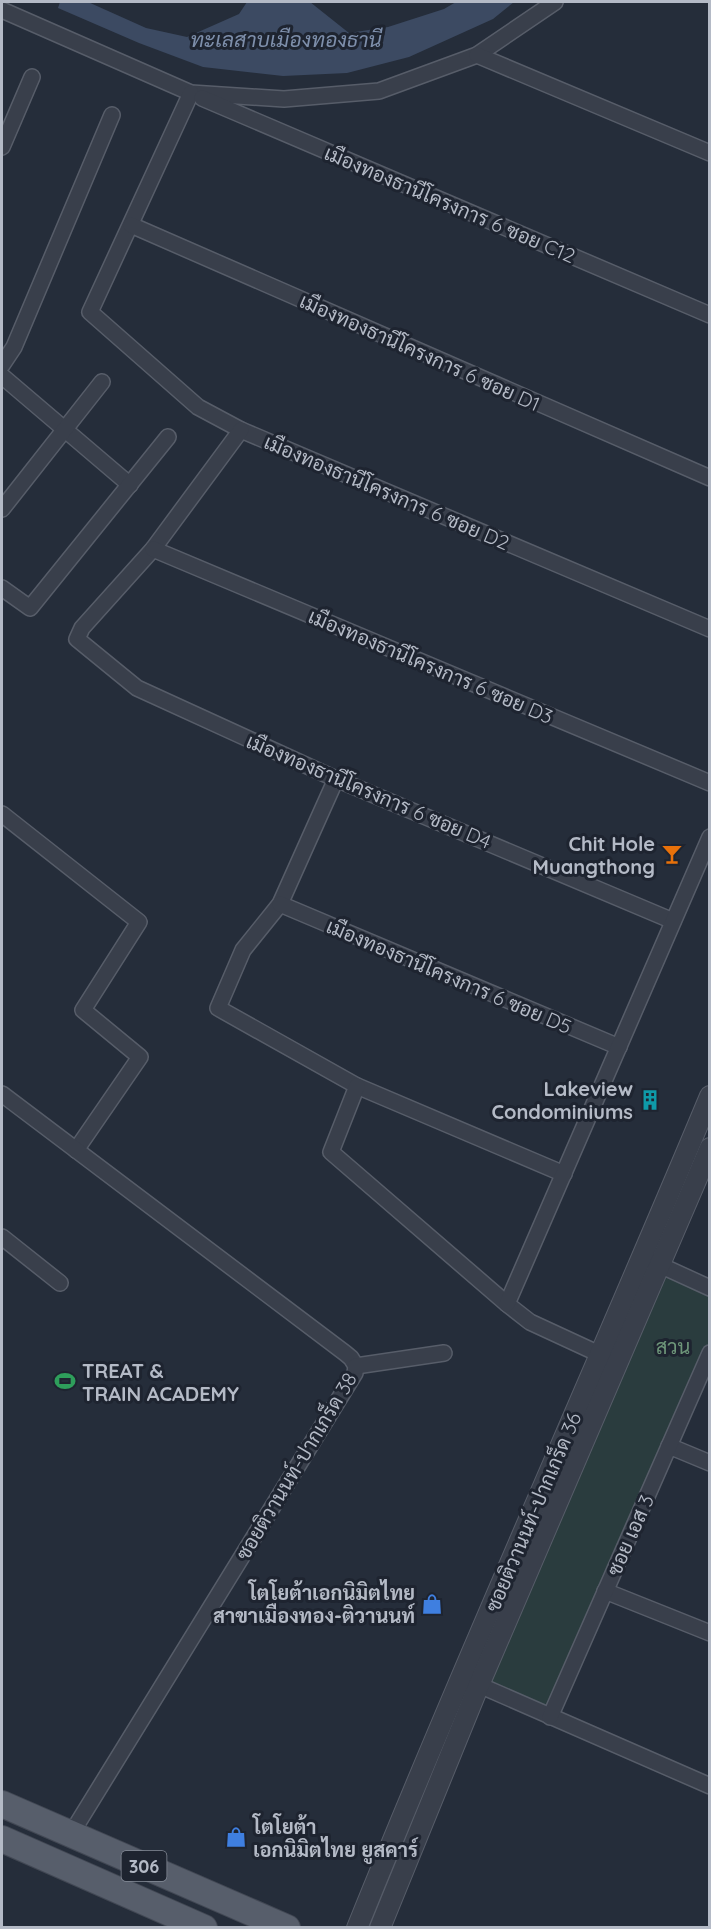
<svg xmlns="http://www.w3.org/2000/svg" width="711" height="1929" viewBox="0 0 711 1929" font-family="Quicksand,Sarabun,sans-serif">
<style>
.green{fill:#2a3c3e}
.water{fill:#3c4a62}
.lines{fill:none;stroke-linecap:round;stroke-linejoin:round}
.minor-casing{stroke:#575d69;stroke-width:18}
.tertiary-casing{stroke:#575d69;stroke-width:22}
.primary-casing{stroke:#424854;stroke-width:28}
.minor{stroke:#393f4b;stroke-width:15}
.tertiary{stroke:#393f4b;stroke-width:20}
.primary{stroke:#575e6b;stroke-width:26}
.labels{text-anchor:middle;dominant-baseline:central;stroke-width:6;stroke-linejoin:round;paint-order:stroke}
.shield{fill:#1e2430;stroke:#878d99;stroke-width:1.5}
.shield-label{font-size:18px;font-weight:bold;fill:#b4bac6}
.street-label{font-size:20px;fill:#b4bac6;stroke:#1e2430}
.poi-label{font-size:20px;font-weight:bold;fill:#b4bac6;stroke:#1e2430;text-anchor:end}
.park-label{font-size:20px;fill:#6d9579;stroke:#1e2430}
.water-label{font-size:21px;font-style:italic;fill:#7e8fab;stroke:#1e2430}
</style>
<rect width="100%" height="100%" fill="#252d3a"/>
<path class="green" d="M666 1270 709 1288V1352L550 1717 488 1688Z"/>
<path class="water" d="M60 2H88L146 28 187 37 239 14 247 2H310L349 33 388 27 444 9 456 2H514L493 19 409 57 347 73 283 76 203 67 139 43 58 8Z"/>
<g class="lines">
<g class="minor-casing">
<g id="minor">
<path d="M2 10 191 93 284 99 379 91 477 55 555 2"/>
<path d="M477 55 710 153"/>
<path d="M191 93 90 312 198 407 241 430 710 629"/>
<path d="M202 98 710 315"/>
<path d="M2 147 32 77"/>
<path d="M131 225 710 478"/>
<path d="M2 365 14 347 112 115"/>
<path d="M2 376 130 485"/>
<path d="M241 430 153 549 82 628 77 639 137 688 336 779 673 921"/>
<path d="M2 509 102 382"/>
<path d="M153 549 710 783"/>
<path d="M2 588 30 608 168 437"/>
<path d="M336 779 280 904 243 950 218 1008 357 1086 564 1174"/>
<path d="M2 814 139 922 83 1010 140 1057 76 1150"/>
<path d="M280 904 619 1047"/>
<path d="M357 1086 331 1152 507 1304 530 1322 610 1359"/>
<path d="M2 1094 345 1353 351 1358 356 1366 355 1373 71 1834"/>
<path d="M2 1237 60 1283"/>
<path d="M651 1261 710 1288"/>
<path d="M507 1304 710 837"/>
<path d="M356 1366 444 1353"/>
<path d="M669 1446 710 1463"/>
<path d="M605 1591 710 1633"/>
<path d="M470 1681 710 1786"/>
<path d="M550 1717 710 1353"/>
</g>
</g>
<g class="tertiary-casing">
<g id="tertiary">
<path d="M357 1928C470 1648 594 1374 710 1096"/>
<path d="M380 1928 479 1685 710 1148"/>
</g>
</g>
<g class="primary-casing">
<g id="primary">
<path d="M2 1804 287 1928"/>
<path d="M2 1839 204 1928"/>
</g>
</g>
<use href="#minor" class="minor"/>
<use href="#tertiary" class="tertiary"/>
<use href="#primary" class="primary"/>
</g>
<defs>
<g id="bar-bare" transform="scale(1.62)"><path d="M-6-5H6L.8 .8V4.5H3.5V6h-7V4.5H-.8V.8Z" fill="#e8710a" stroke="#1e2430" stroke-width="2.5" paint-order="stroke"/></g>
<g id="building-bare" transform="scale(1.62)"><path d="M-4-6H4V6H1V3H-1V6H-4ZM-2.5-4.3h1.7v1.8h-1.7ZM.8-4.3h1.7v1.8H.8ZM-2.5-1h1.7V.8h-1.7ZM.8-1h1.7V.8H.8Z" fill="#0f9aa8" stroke="#1e2430" stroke-width="2.5" paint-order="stroke"/></g>
<g id="stadium-bare" transform="scale(1.62)"><path d="M0-5a6.5 5 0 1 0 0 10a6.5 5 0 1 0 0-10ZM-3.5-1.8h7v3.6h-7Z" fill="#2e9e5b" stroke="#1e2430" stroke-width="2.5" paint-order="stroke"/></g>
<g id="shop-bare" transform="scale(1.62)"><path d="M-5-2.5h2.3a2.7 3.5 0 0 1 5.4 0H5L5.5 6h-11ZM-1.5-2.5h3a1.5 2.3 0 0 0-3 0Z" fill="#3f7fe0" stroke="#1e2430" stroke-width="2.5" paint-order="stroke"/></g>
</defs>
<g fill-rule="evenodd">
<use href="#bar-bare" x="672" y="854"/>
<use href="#building-bare" x="650" y="1100"/>
<use href="#stadium-bare" x="65" y="1381"/>
<use href="#shop-bare" x="432" y="1604"/>
<use href="#shop-bare" x="236" y="1837"/>
</g>
<g class="labels">
<rect class="shield" x="121.5" y="1851" width="45" height="30" rx="4.5"/>
<g class="shield-label">
<text x="144" y="1866">306</text>
</g>
<g class="street-label">
<text transform="translate(450 204) rotate(23)">เมืองทองธานีโครงการ 6 ซอย C12</text>
<text transform="translate(420 352) rotate(24)">เมืองทองธานีโครงการ 6 ซอย D1</text>
<text transform="translate(387 492) rotate(23)">เมืองทองธานีโครงการ 6 ซอย D2</text>
<text transform="translate(431 666) rotate(23)">เมืองทองธานีโครงการ 6 ซอย D3</text>
<text transform="translate(369 791) rotate(23)">เมืองทองธานีโครงการ 6 ซอย D4</text>
<text transform="translate(449 976) rotate(23)">เมืองทองธานีโครงการ 6 ซอย D5</text>
<text transform="translate(296 1466) rotate(-59)">ซอยติวานนท์-ปากเกร็ด 38</text>
<text transform="translate(533 1512) rotate(-67)">ซอยติวานนท์-ปากเกร็ด 36</text>
<text transform="translate(630 1535) rotate(-66)">ซอย เอส 3</text>
</g>
<g class="poi-label">
<text x="655" y="843">Chit Hole<tspan x="655" dy="23">Muangthong</tspan></text>
<text x="633" y="1088">Lakeview<tspan x="633" dy="23">Condominiums</tspan></text>
<text x="82" y="1370" text-anchor="start">TREAT &amp;<tspan x="82" dy="23">TRAIN ACADEMY</tspan></text>
<text x="415" y="1592">โตโยต้าเอกนิมิตไทย<tspan x="415" dy="23">สาขาเมืองทอง-ติวานนท์</tspan></text>
<text x="253" y="1826" text-anchor="start">โตโยต้า<tspan x="253" dy="23">เอกนิมิตไทย ยูสคาร์</tspan></text>
</g>
<g class="park-label">
<text x="673" y="1346">สวน</text>
</g>
<g class="water-label">
<text x="286" y="39">ทะเลสาบเมืองทองธานี</text>
</g>
</g>
<rect width="711" height="1929" fill="none" stroke="#b4bac6" stroke-width="6"/>
</svg>
